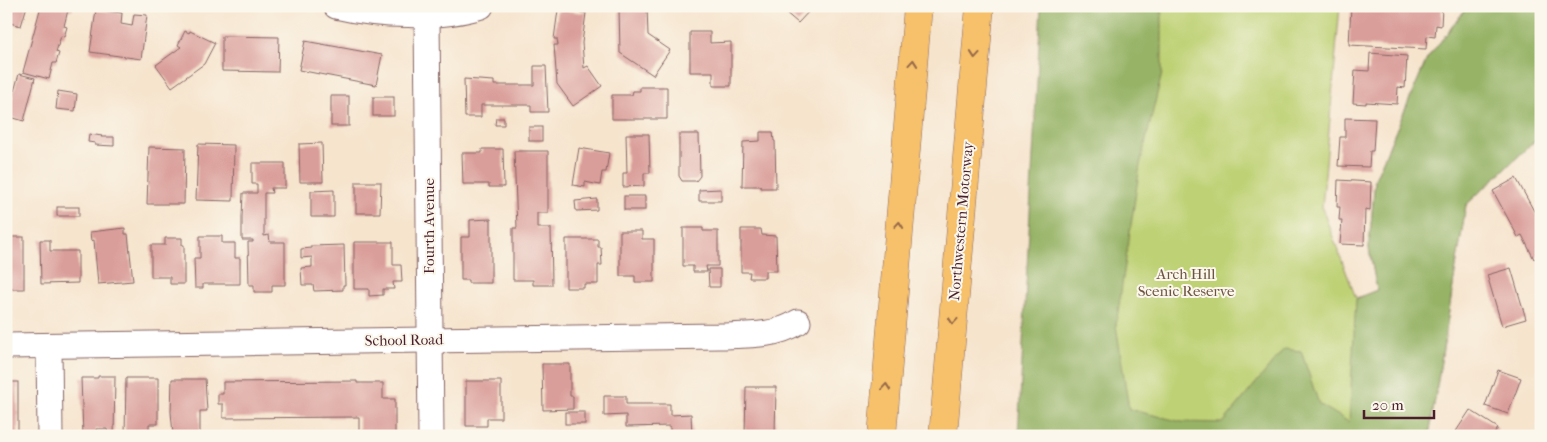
<svg xmlns="http://www.w3.org/2000/svg" width="1547" height="442" viewBox="0 0 1547 442" font-family="'IM FELL French Canon',serif">
<style>
.green{fill:#bed174;stroke:#847850}
.forest{fill:#96b366;stroke:#706948}
.building{fill:#da9e9a}
.lines{fill:none;stroke-linecap:round;stroke-linejoin:round}
.minor-casing{stroke:#866464;stroke-width:27}
.motorway-casing{stroke:#866464;stroke-width:29}
.minor{stroke:#fff;stroke-width:25}
.motorway{stroke:#f6c16b;stroke-width:28}
.oneway{stroke:#976848}
.labels{text-anchor:middle;dominant-baseline:central;stroke-width:4;stroke-linejoin:round;paint-order:stroke}
.street-label{font-size:15px;fill:#4a1f2b;stroke:#fbf7ec}
.park-label{font-size:15px;fill:#6d5441;stroke:#fbf7ec}
</style>
<rect width="100%" height="100%" fill="#fbf7ec"/>
<filter id="ink" filterUnits="userSpaceOnUse"><feTurbulence type="fractalNoise" baseFrequency=".02" numOctaves="2"/><feDisplacementMap in="SourceGraphic" scale="10" xChannelSelector="R" yChannelSelector="G"/><feConvolveMatrix kernelMatrix="1 2 1 2 8 2 1 2 1" color-interpolation-filters="sRGB"/></filter>
<filter id="wash" filterUnits="userSpaceOnUse"><feTurbulence type="fractalNoise" baseFrequency=".0096" numOctaves="4" result="noise"/><feDisplacementMap in="SourceGraphic" scale="20" xChannelSelector="R" yChannelSelector="G"/><feGaussianBlur stdDeviation="1.12" result="paint"/><feColorMatrix in="noise" values="0 0 0 0 0 0 0 0 0 0 0 0 0 0 0 0 0 1.4 0 .05"/><feComposite in="paint" operator="in"/></filter>
<g filter="url(#wash)">
<rect width="100%" height="100%" fill="#f6e4cd"/>
<path class="green" d="M1054 6H1340L1322 208 1356 298 1377 290 1369 248 1375 179 1427 59 1468 6H1541V135L1466 205 1429 436H1018Z"/>
<path class="forest" d="M1041 6H1162V73L1140 165 1116 325 1129 409 1182 422 1223 423 1284 349 1301 351 1319 404 1349 422 1356 299 1377 290 1369 248 1375 179 1427 59 1468 6H1541V135L1466 205 1429 436H1018Z"/>
<g id="blocks">
<g class="building">
<path d="M6 6H27L21 26 6 22Z"/>
<path d="M41 6H73L72 11 68 10 64 26 67 27 64 37 61 36 56 52 59 53 56 63H53L49 79 23 72Z"/>
<path d="M778 6H810L812 8 798 23Z"/>
<path d="M1351 6 1442 8 1441 26 1436 25 1435 37 1427 36 1426 49 1349 45Z"/>
<path d="M647 7 648 35 670 50 653 75 620 53 619 8Z"/>
<path d="M96 10 122 13 121 24 132 26 134 14 147 15 141 59 90 52Z"/>
<path d="M558 10 586 13 582 43 584 68 588 66 602 86 573 106 557 84 554 45H558L557 39H554Z"/>
<path d="M185 31 189 33 190 31 215 43 204 64 172 87 156 65 181 47 178 45Z"/>
<path d="M690 32H710V43L731 42V86H713V72H690Z"/>
<path d="M222 36 279 37 278 72 222 71Z"/>
<path d="M305 41 382 55 376 85 299 70Z"/>
<path d="M1370 53 1407 56 1405 88 1398 87 1397 104 1366 102V104L1353 103 1355 70 1369 71Z"/>
<path d="M534 66H546L548 112H531V105H481V117H465L464 79 494 81V85H534Z"/>
<path d="M19 74 35 78 24 121 7 116Z"/>
<path d="M640 87H667V119H612V95H632L633 91H640Z"/>
<path d="M58 91 77 94 75 111 56 109Z"/>
<rect x="331" y="96" width="18" height="30"/>
<rect x="373" y="97" width="21" height="19"/>
<path d="M496 118H504V125H495Z"/>
<path d="M1345 118 1375 119 1373 151H1370L1369 167 1338 166 1340 137H1345Z"/>
<rect x="529" y="127" width="13" height="14"/>
<path d="M760 132H773L774 141H775L776 188H761V186H742L743 142 760 141Z"/>
<path d="M89 134 102 136 101 137H114V146L95 145V143L88 142Z"/>
<path d="M626 134H649L650 173H644V186L623 187V173H627Z"/>
<path d="M679 134H699L700 176 696 181H682L679 176Z"/>
<path d="M322 143 323 182H300L299 144Z"/>
<path d="M198 144 234 145 233 201 196 200Z"/>
<path d="M149 147 185 148 184 204H147Z"/>
<path d="M579 148 609 153 606 172H602L600 185 585 182V187L573 185Z"/>
<path d="M482 149H503L504 187H489V184H463L462 153H482Z"/>
<path d="M514 151H548V213H537V228H551L552 285H533V280H513V228H517Z"/>
<path d="M252 163H285V188H271L272 193H264V236L269 235 270 242H285V285H272V292H254V285H249L248 242H253V240H242V217L243 193H257V184H252Z"/>
<path d="M1516 178 1541 224V255L1534 259 1522 235 1518 237 1493 191Z"/>
<path d="M1338 180 1371 182 1370 210 1365 209 1364 245 1340 244 1342 220H1339L1340 207H1337Z"/>
<path d="M356 182H381L380 213H356Z"/>
<path d="M721 189V201H699V190Z"/>
<path d="M334 190V217H311V191Z"/>
<rect x="624" y="196" width="21" height="14"/>
<path d="M597 199V210L576 211 575 201Z"/>
<rect x="57" y="207" width="22" height="9"/>
<path d="M491 219V283H468V280H461V237H470V220Z"/>
<path d="M125 228V234H128L133 281 98 284 94 240 91 241 90 232Z"/>
<path d="M683 228H703V231H718V266H706L707 272H693V266H683Z"/>
<path d="M741 229H761L762 235 776 236 777 271H765V278H749L750 272H741Z"/>
<path d="M620 231H642V239H654V282H635V276H620Z"/>
<path d="M200 236H222V243H235V258H240V284H203V288H195L194 258H200Z"/>
<rect x="6" y="237" width="18" height="52"/>
<path d="M165 238H182V245H184V284H170V277H151V245H165Z"/>
<path d="M566 239H598V247H601L602 265H598V284H584V288H566Z"/>
<path d="M40 240H50V251H78V283L41 284Z"/>
<path d="M354 242H393V265H401L402 282H393L394 289H383V295L369 296V289H354Z"/>
<path d="M344 245 345 285H343V290L314 291 313 285H302L301 268 312 267V257L301 258V249L311 248V246Z"/>
<path d="M1511 268 1526 319 1502 326 1487 275Z"/>
<path d="M708 269H720V287H709Z"/>
<path d="M542 364H570V396H573V409L543 410Z"/>
<path d="M1498 370 1521 378 1508 414 1485 406Z"/>
<path d="M98 376H115L114 436H108L107 429H96V435H83L81 378H98Z"/>
<path d="M126 378H158V424H149V436H125Z"/>
<path d="M172 379H205L207 411H200V434H173L171 412Z"/>
<path d="M357 381V383H383V399H395V436H359V417H357L223 418V404H218V394H223V382Z"/>
<path d="M466 381H501V418H487V426H466Z"/>
<rect x="6" y="382" width="12" height="53"/>
<path d="M746 387H776L775 435 745 436Z"/>
<path d="M604 396H626V404H670V415L691 414 692 436H670V426L626 427V415L604 416Z"/>
<path d="M1470 410 1498 428 1493 436H1453Z"/>
<rect x="565" y="412" width="20" height="12"/>
<rect x="543" y="431" width="29" height="5"/>
</g>
</g>
</g>
<g filter="url(#ink)">
<use href="#blocks" fill-opacity="0" stroke="#866464" stroke-width="1"/>
<g class="lines">
<g class="minor-casing">
<g id="minor">
<path d="M336 6C378 16 439 19 481 6"/>
<path d="M427 16 431 436"/>
<path d="M6 346 719 336C745 335 775 337 798 322"/>
<path d="M49 347 50 436"/>
</g>
</g>
<g class="motorway-casing">
<g id="motorway">
<path d="M882 436 918 6"/>
<path d="M943 436 980 6"/>
</g>
</g>
<use href="#minor" class="minor"/>
<use href="#motorway" class="motorway"/>
</g>
<defs><path id="oneway-chevron" d="M-2-3.5L2.5 0L-2 3.5" fill="none" stroke-width="1.6" stroke-linecap="round" stroke-linejoin="round" transform="scale(1.25)"/></defs>
<g class="oneway">
<use href="#oneway-chevron" transform="translate(975 55) rotate(95)"/>
<use href="#oneway-chevron" transform="translate(913 63) rotate(-85)"/>
<use href="#oneway-chevron" transform="translate(899 225) rotate(-85)"/>
<use href="#oneway-chevron" transform="translate(953 321) rotate(95)"/>
<use href="#oneway-chevron" transform="translate(886 387) rotate(-85)"/>
</g>
</g>
<g class="labels">
<g class="street-label">
<text transform="translate(961 221) rotate(-85)">Northwestern Motorway</text>
<text transform="translate(429 226) rotate(-90)">Fourth Avenue</text>
<text transform="translate(404 340) rotate(-1)">School Road</text>
</g>
<g class="park-label">
<text x="1186" y="274">Arch Hill<tspan x="1186" dy="17">Scenic Reserve</tspan></text>
</g>
</g>
<rect width="1547" height="442" fill="none" stroke="#fbf7ec" stroke-width="25"/>
<path d="M1364 410v8h70v-8" fill="none" stroke="#4a1f2b" stroke-width="2.5"/>
<text x="1372" y="410" font-size="15" fill="#4a1f2b" stroke="#fbf7ec" stroke-width="4" paint-order="stroke">20 m</text>
</svg>
